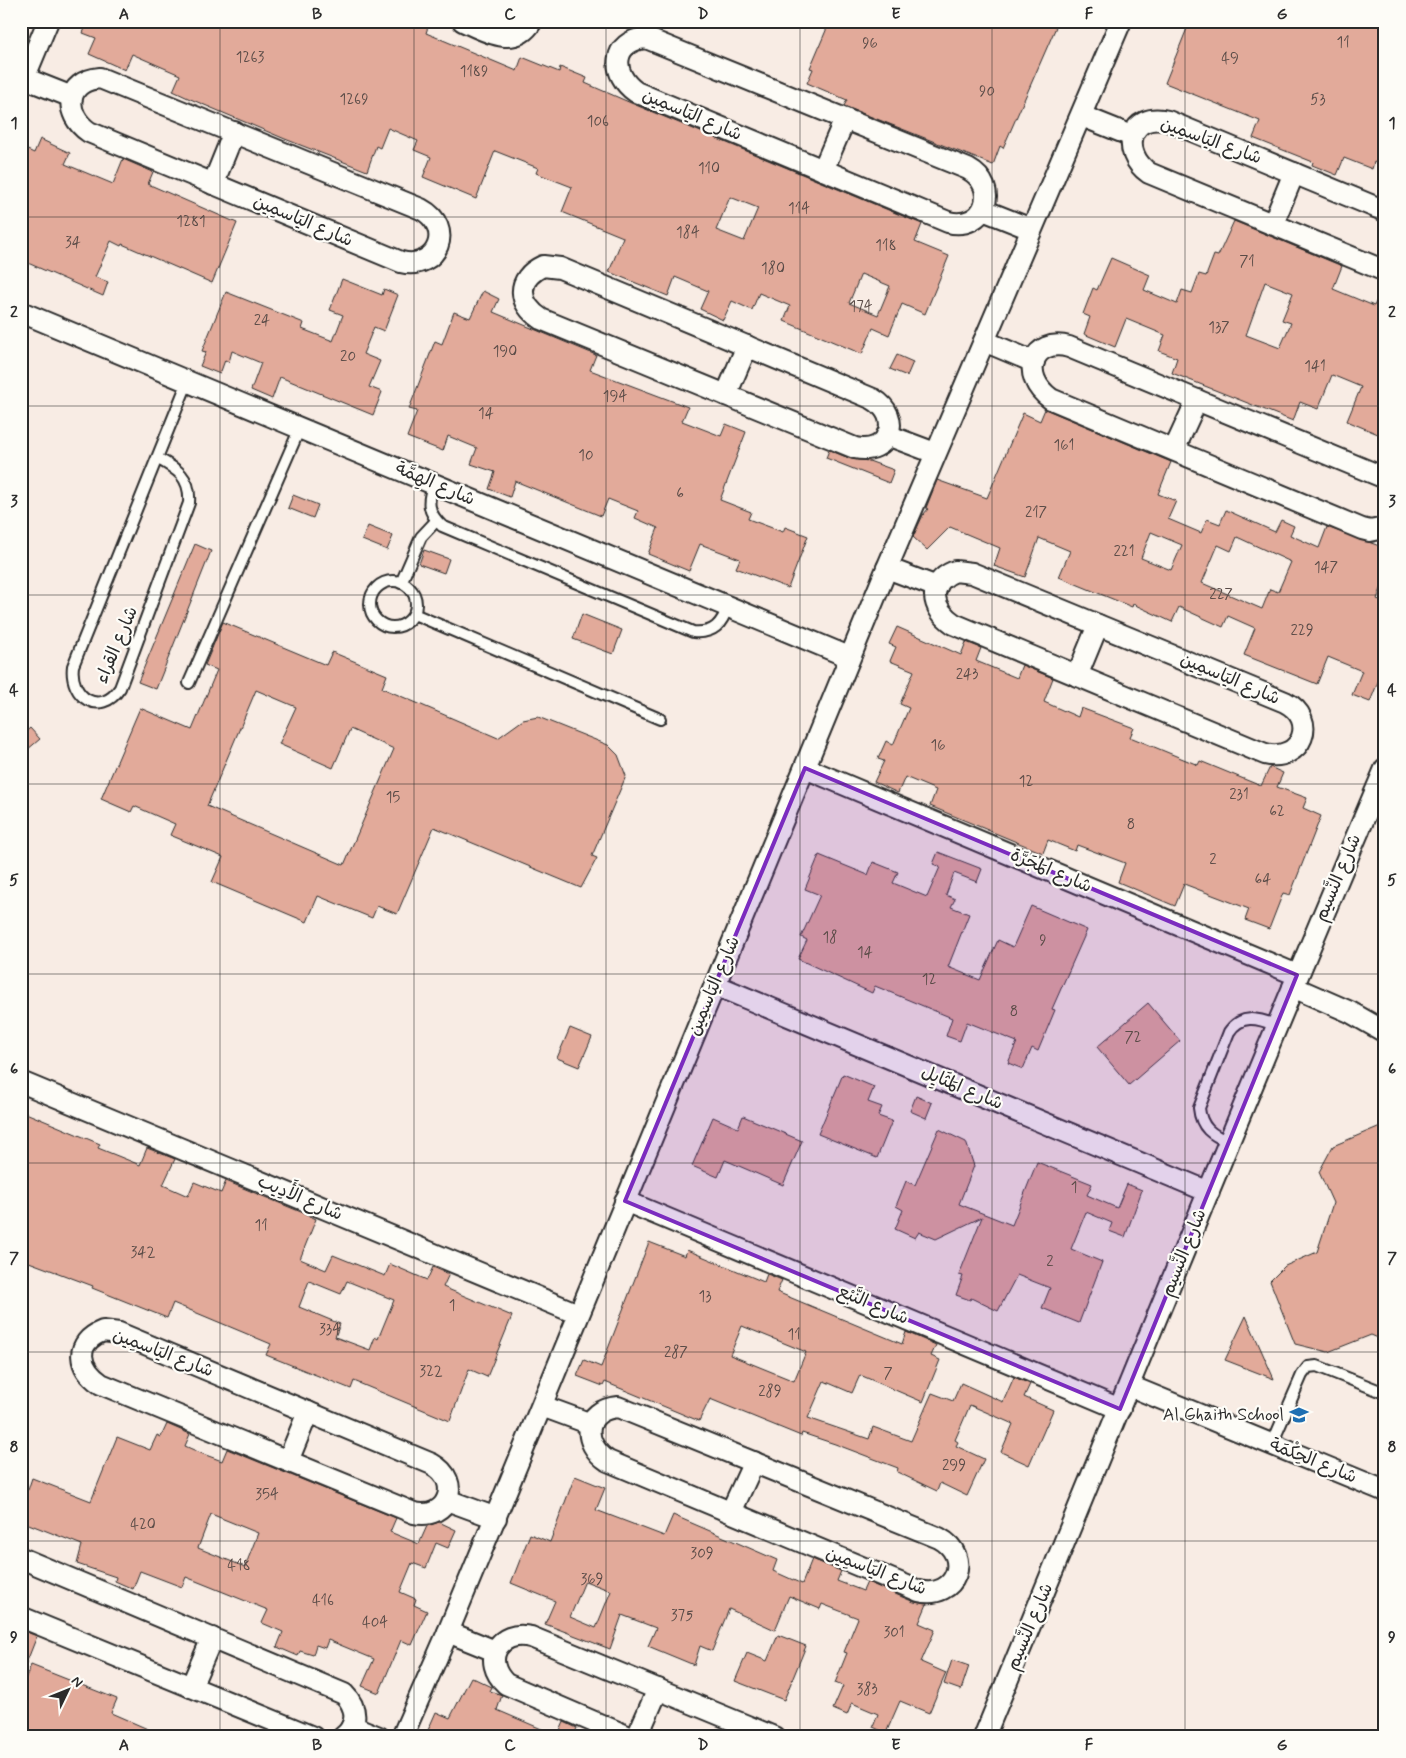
<svg xmlns="http://www.w3.org/2000/svg" width="1406" height="1758" viewBox="0 0 1406 1758" font-family="Mynerve,'Playpen Sans Arabic',sans-serif">
<style>
.building{fill:#e2aa9a;stroke:#2b2b2b;fill-rule:evenodd}
.lines{fill:none;stroke-linecap:round;stroke-linejoin:round}
.lane-casing{stroke:#2b2b2b;stroke-width:14}
.street-casing{stroke:#2b2b2b;stroke-width:24}
.lane{stroke:#fdfcf7;stroke-width:10}
.street{stroke:#fdfcf7;stroke-width:20}
.marked{fill:#7b2cbf;fill-opacity:0.2;stroke:#7b2cbf;stroke-width:4;stroke-linejoin:round}
.grid{fill:none;stroke:#2b2b2b;stroke-width:1;stroke-opacity:0.55}
.labels{text-anchor:middle;dominant-baseline:central;stroke-width:4.5;stroke-linejoin:round;paint-order:stroke}
.number-label{font-size:15px;fill:#594b47}
.street-label{font-size:18px;fill:#2b2b2b;stroke:#fdfcf7}
.poi-label{font-size:18px;fill:#2b2b2b;stroke:#fdfcf7;text-anchor:end}
.neatline{fill:none;stroke:#2b2b2b;stroke-width:2}
.grid-label{font-size:16px;text-anchor:middle;font-weight:bold;fill:#2b2b2b}
</style>
<rect width="100%" height="100%" fill="#f8ece4"/>
<filter id="ink" filterUnits="userSpaceOnUse"><feTurbulence type="fractalNoise" baseFrequency=".02" numOctaves="2"/><feDisplacementMap in="SourceGraphic" scale="10" xChannelSelector="R" yChannelSelector="G"/><feConvolveMatrix kernelMatrix="1 2 1 2 8 2 1 2 1" color-interpolation-filters="sRGB"/></filter>
<g filter="url(#ink)">
<g class="building">
<path d="M88 21H430L426 33 517 71 522 57 559 72 560 67 587 78 585 83 631 103 922 224 915 242 949 256 925 314 902 304 889 335 873 328 862 354 784 321 790 306 759 293 752 310 732 301 723 320 700 309 708 291 675 277 668 296 609 272 623 237 562 212 572 187 536 173 538 168 495 151 476 199 423 177 431 157 414 150 418 141 388 128 380 148 376 146 367 171 285 139 188 98 173 91 180 75 132 54 125 70 89 54 96 38 83 33ZM730 197 758 208 744 241 716 230ZM861 274 890 286 878 315 849 303Z"/>
<path d="M830 21H1044L1056 27 1003 148 1000 146 993 165 844 106 847 100 807 83 813 69 810 68Z"/>
<path d="M1190 21H1385V166L1374 162 1372 169 1344 158 1337 175 1312 165 1313 162 1253 138 1260 121 1165 83Z"/>
<path d="M40 139 70 153 65 164 113 184 123 159 153 172 148 184 237 223 212 283 122 244 121 246 111 241 95 277 108 282 103 296 21 260V147L34 153Z"/>
<path d="M1234 221 1342 266 1333 289 1374 306 1385 283V437L1347 421 1361 387 1332 375 1318 409 1300 402 1293 421 1172 373 1177 358 1159 351 1165 335 1126 319 1115 347 1084 334 1090 317 1083 314 1093 288 1097 290 1111 258 1150 275 1144 290 1177 304 1182 290 1192 293 1199 274 1206 276 1214 255 1218 256ZM1265 282 1293 293 1282 320 1291 323 1280 348 1246 335Z"/>
<path d="M342 279 382 295 384 289 398 295 384 331 374 327 363 354 380 361 369 387 382 392 373 415 280 377 272 399 251 390 261 363 232 351 229 362 225 360 220 374 200 366 206 352 202 351 226 292 304 323 302 329 333 341 343 315 330 310Z"/>
<path d="M483 291 499 299 493 312 596 355 590 370 688 407 682 421 721 436 726 424 746 432 720 500 751 512 748 519 783 532 785 527 808 536 788 588 736 568 740 559 700 544 689 571 648 554 658 528 635 518 638 511 608 499 601 516 515 481 510 497 489 489 495 472 471 464 477 448 448 436 443 451 407 437 417 411 409 409 435 341 442 344 454 312 470 318Z"/>
<path d="M897 355 913 362 907 376 890 369Z"/>
<path d="M1045 409 1171 462 1158 494 1176 501 1168 519 1201 533 1207 519 1220 524 1226 510 1275 532 1281 520 1294 526 1290 535 1319 548 1327 527 1385 548V579L1377 599 1385 602V664L1370 702 1352 695 1362 671 1328 657 1317 684 1244 655 1255 628 1228 616 1223 627 1179 607 1172 622 1133 604 1132 607 1059 577 1070 551 1039 538 1025 577 994 566 1000 548 950 527 927 550 913 537 923 515 928 509 926 508 937 480 987 498 1023 413 1040 421ZM1151 532 1182 545 1171 570 1141 558ZM1237 537 1291 562 1278 592 1270 589 1262 609 1202 583 1218 545 1231 551Z"/>
<path d="M829 450 851 459 869 461 894 470 889 483 826 458Z"/>
<path d="M293 495 318 505 313 518 288 508Z"/>
<path d="M368 526 393 536 387 550 362 540Z"/>
<path d="M195 544 211 551 156 689 138 682Z"/>
<path d="M424 550 449 559 444 573 419 564Z"/>
<path d="M582 614 622 630 613 654 573 639Z"/>
<path d="M223 622 326 665 332 652 387 675 382 688 498 738 523 720 538 717 608 745 618 755 626 776 592 856 597 858 581 888 434 827 397 914 377 906 372 918 318 896 307 922 212 882 223 857 170 835 175 824 134 806 131 812 101 799 140 708 192 730 217 670 205 665ZM256 690 296 707 279 744 333 768 350 729 394 749 344 865 207 806Z"/>
<path d="M897 627 961 655 966 642 981 648 976 661 1017 678 1022 665 1053 678 1044 702 1078 717 1081 708 1134 728 1130 737 1198 765 1200 761 1261 786 1270 767 1283 773 1277 787 1307 798 1303 808 1321 816 1290 895 1283 893 1269 929 1245 920 1249 909 1184 884 1175 906 1118 882 1125 863 1077 845 1075 851 1048 840 1043 853 930 806 936 790 905 777 898 793 874 782 884 761 878 759 886 741 893 745 909 708 900 704 914 671 890 661 896 647 889 644Z"/>
<path d="M30 728 40 739 21 755V736Z"/>
<path d="M938 852 982 869 977 882 954 873 946 895 955 899 951 907 969 914 948 967 980 980 998 940 1013 947 1031 906 1087 930 1052 1009 1055 1010 1038 1051 1032 1048 1023 1069 1008 1063 1017 1042 967 1022 960 1041 946 1036 952 1018 875 986 872 993 798 959 807 940 801 937 820 895 805 889 819 855 868 875 873 862 898 872 893 883 927 897 940 867 933 864Z"/>
<path d="M1148 1003 1180 1041 1129 1085 1097 1047Z"/>
<path d="M570 1028 592 1037 579 1067 557 1058Z"/>
<path d="M843 1074 874 1087 868 1102 882 1107 878 1116 892 1121 877 1158 818 1134Z"/>
<path d="M916 1096 932 1103 926 1118 910 1111Z"/>
<path d="M21 1111 100 1144 98 1148 140 1165 147 1148 175 1159 163 1185 188 1196 194 1182 221 1193 226 1181 306 1214 316 1219 300 1259 326 1270 333 1255 385 1276 390 1264 427 1280 433 1267 449 1274 443 1287 512 1316 487 1377 469 1369 450 1421 354 1381 351 1389 266 1355 271 1344 173 1303 167 1318 92 1288 93 1286 21 1259ZM309 1281 341 1294 347 1281 394 1300 378 1339 375 1337 370 1350 335 1337 340 1324 299 1307Z"/>
<path d="M743 1116 802 1141 783 1185 725 1160 718 1177 692 1166 713 1117 738 1128Z"/>
<path d="M1385 1124V1341L1371 1335 1328 1352 1295 1344 1270 1281 1285 1266 1317 1252 1333 1203 1319 1172 1333 1146Z"/>
<path d="M939 1129 966 1142 974 1166 959 1204 1012 1225 1037 1162 1092 1184 1087 1195 1117 1208 1127 1184 1142 1190 1125 1237 1109 1231 1112 1223 1086 1212 1071 1249 1102 1262 1079 1323 1042 1308 1050 1288 1017 1275 998 1311 971 1298 970 1300 956 1295 963 1276 959 1275 982 1217 936 1239 919 1232 915 1238 895 1229 903 1210 896 1206 906 1181 915 1185Z"/>
<path d="M649 1242 685 1256 687 1250 764 1282 767 1274 782 1280 777 1292 902 1344 906 1332 936 1345 931 1356 940 1360 923 1402 860 1375 852 1393 824 1381 808 1418 869 1439 873 1427 911 1441 932 1393 953 1401 961 1383 1003 1402 1014 1377 1030 1384 1024 1397 1053 1410 1029 1465 1001 1452 1013 1424 970 1405 955 1440 958 1442 956 1446 984 1459 967 1496 940 1483 937 1491 897 1472 898 1468 835 1444 802 1433 801 1436 710 1399 699 1421 605 1382 603 1386 577 1376 584 1360 601 1367ZM742 1326 806 1352 794 1381 730 1355Z"/>
<path d="M1246 1316 1274 1379 1225 1360Z"/>
<path d="M167 1424 190 1434 185 1446 203 1454 222 1461 227 1449 396 1518 390 1532 419 1544 427 1526 439 1522 456 1530 448 1548 436 1543 426 1568 412 1563 400 1592 416 1599 414 1605 427 1611 412 1645 401 1640 379 1693 362 1686 374 1659 328 1640 325 1648 316 1645 313 1655 300 1651 298 1656 277 1647 283 1632 262 1623 268 1610 186 1577 182 1587 140 1571 133 1589 115 1581 116 1577 77 1564 82 1545 21 1521V1488L28 1490 32 1478 91 1501 117 1437 150 1450 157 1435 161 1437ZM211 1514 258 1533 245 1567 198 1548Z"/>
<path d="M575 1476 605 1488 596 1510 664 1536 673 1515 777 1560 773 1571 802 1584 812 1559 841 1571 837 1581 863 1591 867 1582 914 1602 927 1604 919 1623 935 1630 921 1662 946 1673 929 1713 900 1701 886 1733 873 1727 878 1714 852 1703 847 1715 833 1709 843 1686 835 1683 847 1653 844 1652 858 1618 822 1604 820 1609 789 1596 775 1630 729 1609 712 1651 700 1646 694 1665 648 1646 656 1628 622 1615 610 1649 545 1624 555 1601 511 1583 530 1534 550 1542ZM585 1581 611 1591 596 1628 570 1617Z"/>
<path d="M21 1630 37 1636 22 1674 21 1673Z"/>
<path d="M778 1635 806 1646 784 1700 735 1681 747 1653 767 1661Z"/>
<path d="M952 1660 969 1666 961 1690 944 1684Z"/>
<path d="M31 1665 117 1699 111 1713 166 1737H21V1689Z"/>
<path d="M471 1677 492 1687 490 1691 502 1695 497 1710 558 1736 564 1722 577 1728 573 1737H425L436 1712 450 1718Z"/>
</g>
<g class="lines">
<g class="lane-casing">
<g id="lane">
<path d="M157 458C177 469 191 477 189 503L120 688C100 718 69 697 73 666L188 381"/>
<path d="M434 484C427 501 427 512 442 526L693 632C714 634 722 624 728 606"/>
<circle cx="393" cy="604" r="23"/>
<path d="M401 583 421 537 436 521"/>
<path d="M414 614 660 719"/>
<path d="M189 683 300 428"/>
<path d="M1229 1142C1212 1135 1201 1128 1199 1108L1229 1032C1241 1014 1257 1018 1275 1025"/>
<path d="M1272 1444 1302 1375 1308 1367 1317 1366 1385 1393"/>
</g>
</g>
<g class="street-casing">
<g id="street">
<path d="M463 21C485 31 515 49 532 21"/>
<path d="M646 38 968 169C1001 187 985 231 948 222L636 92C610 74 612 41 646 38Z"/>
<path d="M24 78 72 97"/>
<path d="M100 78 421 209C455 227 438 271 401 262L89 132C63 114 65 81 100 78Z"/>
<path d="M21 86 48 21"/>
<path d="M1082 116 1132 136"/>
<path d="M823 170 845 119"/>
<path d="M213 184 234 132"/>
<path d="M983 210 1031 229"/>
<path d="M1385 211 1168 121C1130 111 1119 152 1149 173L1385 271"/>
<path d="M1273 224 1294 173"/>
<path d="M543 266 560 268 873 399C904 417 889 456 855 448L541 319C518 304 515 279 543 266Z"/>
<path d="M21 312 849 657"/>
<path d="M984 341 1034 362"/>
<path d="M726 395 747 346"/>
<path d="M887 435 935 453"/>
<path d="M1174 450 1197 400"/>
<path d="M1385 478 1069 347C1033 337 1018 375 1051 399L1362 529 1370 531 1385 528"/>
<path d="M887 568 937 587"/>
<path d="M955 571 972 573 1285 702C1319 719 1302 763 1265 754L954 624C931 608 926 583 955 571Z"/>
<path d="M1077 676 1098 625"/>
<path d="M805 768 1297 975"/>
<path d="M715 985 1209 1192"/>
<path d="M1293 987 1350 1012 1385 1032"/>
<path d="M21 1082 578 1314"/>
<path d="M625 1201 1120 1409"/>
<path d="M103 1331 119 1333 432 1464C463 1481 448 1521 414 1513L101 1384C78 1368 73 1343 103 1331Z"/>
<path d="M1130 1386 1385 1491"/>
<path d="M542 1406 591 1424"/>
<path d="M618 1407 939 1538C973 1556 956 1600 919 1591L608 1461C581 1443 583 1410 618 1407Z"/>
<path d="M288 1461 308 1412"/>
<path d="M447 1500 496 1518"/>
<path d="M731 1512 754 1462"/>
<path d="M21 1558 344 1694C357 1707 359 1725 343 1737"/>
<path d="M21 1617 313 1737"/>
<path d="M448 1632 495 1651"/>
<path d="M191 1687 212 1638"/>
<path d="M352 1726 379 1737"/>
<path d="M402 1737 448 1632 887 568 1121 21"/>
<path d="M629 1737 506 1684C481 1661 498 1629 531 1637L774 1737"/>
<path d="M637 1737 658 1689"/>
<path d="M984 1737C1118 1414 1248 1090 1385 769"/>
</g>
</g>
<use href="#lane" class="lane"/>
<use href="#street" class="street"/>
</g>
</g>
<path class="marked" d="M805 768 1297 975 1120 1409 625 1201Z"/>
<path class="grid" d="M220 21V1737M414 21V1737M606 21V1737M800 21V1737M992 21V1737M1185 21V1737M21 217H1385M21 406H1385M21 595H1385M21 784H1385M21 974H1385M21 1163H1385M21 1352H1385M21 1541H1385"/>
<defs>
<g id="school-bare" transform="scale(1.5)"><path d="M0-5L7-2L0 1L-7-2ZM-4 1L0 2.5L4 1V4Q0 6-4 4Z" fill="#1f6fb2" stroke="#fdfcf7" stroke-width="2.5" paint-order="stroke"/></g>
</defs>
<g fill-rule="evenodd">
<use href="#school-bare" x="1299" y="1415"/>
</g>
<g class="labels">
<g class="number-label">
<text x="1343" y="43">11</text>
<text x="870" y="44">96</text>
<text x="250" y="58">1263</text>
<text x="1230" y="59">49</text>
<text x="474" y="72">1189</text>
<text x="987" y="92">90</text>
<text x="354" y="100">1269</text>
<text x="1318" y="100">53</text>
<text x="598" y="122">106</text>
<text x="709" y="169">110</text>
<text x="799" y="209">114</text>
<text x="191" y="222">1281</text>
<text x="688" y="233">184</text>
<text x="73" y="243">34</text>
<text x="886" y="246">118</text>
<text x="1247" y="262">71</text>
<text x="773" y="269">180</text>
<text x="861" y="307">174</text>
<text x="262" y="321">24</text>
<text x="1219" y="328">137</text>
<text x="505" y="352">190</text>
<text x="348" y="357">20</text>
<text x="1315" y="367">141</text>
<text x="615" y="397">194</text>
<text x="486" y="414">14</text>
<text x="1064" y="446">161</text>
<text x="586" y="456">10</text>
<text x="680" y="494">6</text>
<text x="1036" y="513">217</text>
<text x="1124" y="552">221</text>
<text x="1326" y="568">147</text>
<text x="1221" y="595">227</text>
<text x="1302" y="631">229</text>
<text x="967" y="675">243</text>
<text x="938" y="746">16</text>
<text x="1026" y="782">12</text>
<text x="1239" y="795">231</text>
<text x="393" y="798">15</text>
<text x="1277" y="812">62</text>
<text x="1131" y="825">8</text>
<text x="1213" y="860">2</text>
<text x="1263" y="880">64</text>
<text x="830" y="938">18</text>
<text x="1043" y="941">9</text>
<text x="865" y="953">14</text>
<text x="929" y="980">12</text>
<text x="1014" y="1012">8</text>
<text x="1133" y="1038">72</text>
<text x="1074" y="1188">1</text>
<text x="261" y="1226">11</text>
<text x="143" y="1253">342</text>
<text x="1050" y="1262">2</text>
<text x="705" y="1297">13</text>
<text x="452" y="1306">1</text>
<text x="330" y="1330">334</text>
<text x="794" y="1335">11</text>
<text x="676" y="1353">287</text>
<text x="431" y="1372">322</text>
<text x="888" y="1374">7</text>
<text x="770" y="1392">289</text>
<text x="954" y="1466">299</text>
<text x="267" y="1495">354</text>
<text x="143" y="1525">420</text>
<text x="702" y="1554">309</text>
<text x="239" y="1566">418</text>
<text x="592" y="1580">369</text>
<text x="323" y="1601">416</text>
<text x="682" y="1616">375</text>
<text x="375" y="1623">404</text>
<text x="894" y="1633">301</text>
<text x="867" y="1690">383</text>
</g>
<g class="street-label">
<text transform="translate(692 115) rotate(23)">شارع اليَاسمِين</text>
<text transform="translate(1211 141) rotate(20)">شارع اليَاسمِين</text>
<text transform="translate(303 221) rotate(23)">شارع اليَاسمِين</text>
<text transform="translate(435 484) rotate(23)">شارع الهِمَّة</text>
<text transform="translate(117 645) rotate(-67)">شارع القراء</text>
<text transform="translate(1230 679) rotate(23)">شارع اليَاسمِين</text>
<text transform="translate(1051 871) rotate(23)">شارع المَجَرَّة</text>
<text transform="translate(1338 878) rotate(-67)">شارع النَّسيم</text>
<text transform="translate(714 986) rotate(-67)">شارع اليَاسمِين</text>
<text transform="translate(962 1088) rotate(23)">شارع المَثَايِل</text>
<text transform="translate(300 1198) rotate(23)">شارع الأَدِيب</text>
<text transform="translate(1184 1253) rotate(-68)">شارع النَّسيم</text>
<text transform="translate(873 1305) rotate(23)">شارع النَّبْع</text>
<text transform="translate(163 1353) rotate(21)">شارع اليَاسمِين</text>
<text transform="translate(1313 1461) rotate(22)">شارع الحِكْمَة</text>
<text transform="translate(876 1571) rotate(21)">شارع اليَاسمِين</text>
<text transform="translate(1030 1627) rotate(-67)">شارع النَّسيم</text>
</g>
<g class="poi-label">
<text x="1284" y="1415">Al Ghaith School</text>
</g>
</g>
<rect width="1406" height="1758" fill="none" stroke="#fdfcf7" stroke-width="55"/>
<g transform="translate(68 1690) rotate(47)" stroke="#fdfcf7" stroke-width="4" paint-order="stroke">
<path d="M0-4L9 19L0 12L-9 19Z" fill="#2b2b2b"/>
<text y="-8" font-size="14" font-weight="bold" text-anchor="middle" fill="#2b2b2b">N</text>
</g>
<rect x="28" y="28" width="1350" height="1702" class="neatline"/>
<g class="grid-label">
<text x="124" y="19">A</text>
<text x="317" y="19">B</text>
<text x="510" y="19">C</text>
<text x="703" y="19">D</text>
<text x="896" y="19">E</text>
<text x="1089" y="19">F</text>
<text x="1282" y="19">G</text>
<text x="14" y="128">1</text>
<text x="1392" y="128">1</text>
<text x="14" y="317">2</text>
<text x="1392" y="317">2</text>
<text x="14" y="506">3</text>
<text x="1392" y="506">3</text>
<text x="14" y="695">4</text>
<text x="1392" y="695">4</text>
<text x="14" y="885">5</text>
<text x="1392" y="885">5</text>
<text x="14" y="1074">6</text>
<text x="1392" y="1074">6</text>
<text x="14" y="1263">7</text>
<text x="1392" y="1263">7</text>
<text x="14" y="1452">8</text>
<text x="1392" y="1452">8</text>
<text x="14" y="1642">9</text>
<text x="1392" y="1642">9</text>
<text x="124" y="1750">A</text>
<text x="317" y="1750">B</text>
<text x="510" y="1750">C</text>
<text x="703" y="1750">D</text>
<text x="896" y="1750">E</text>
<text x="1089" y="1750">F</text>
<text x="1282" y="1750">G</text>
</g>
</svg>
